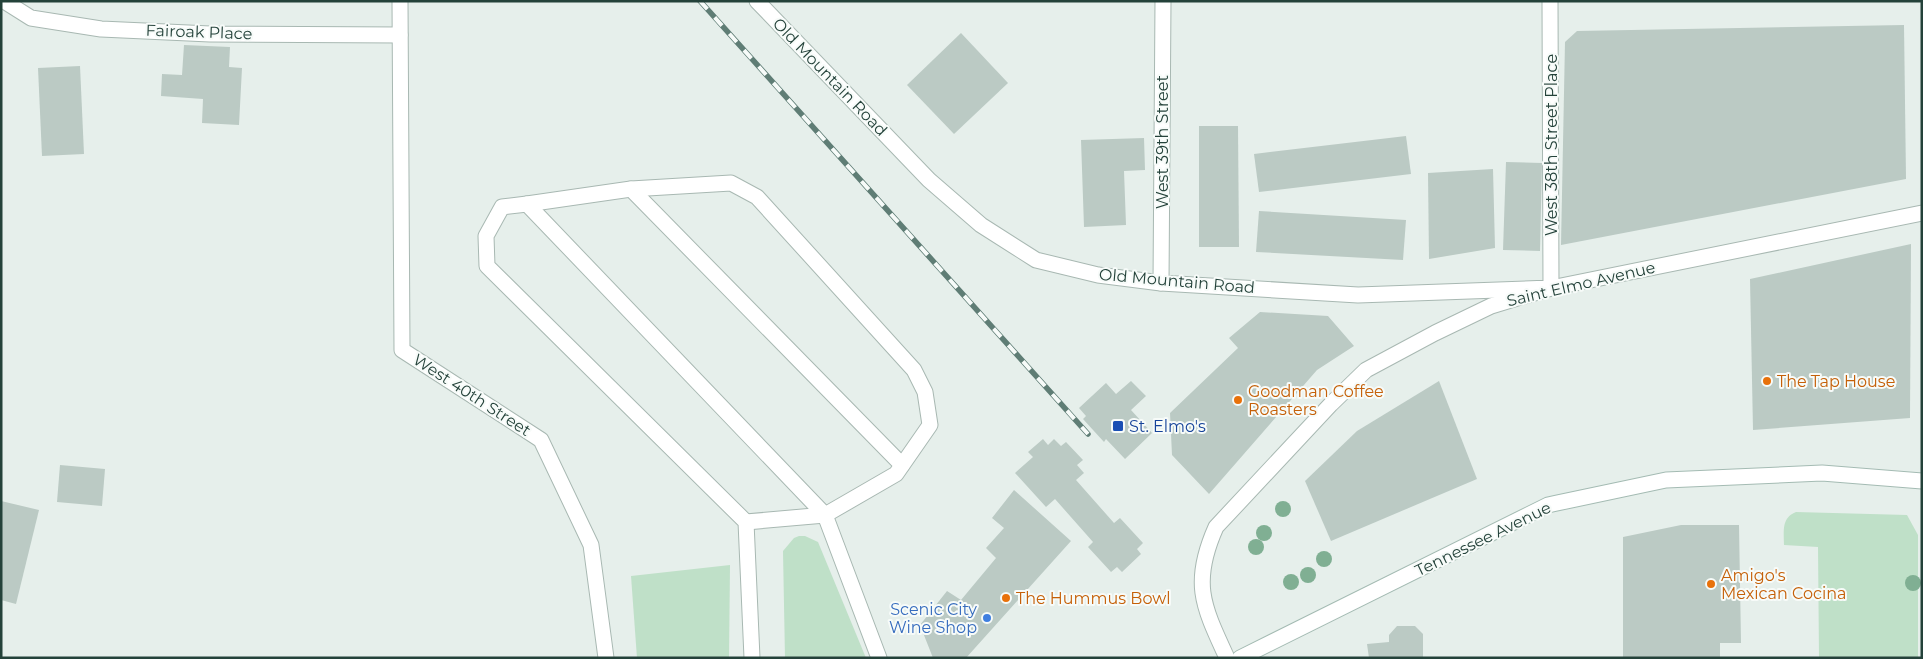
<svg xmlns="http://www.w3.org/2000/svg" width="1923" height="659" viewBox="0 0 1923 659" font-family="Montserrat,sans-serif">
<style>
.green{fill:#bfe0c8}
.building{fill:#bbcac4}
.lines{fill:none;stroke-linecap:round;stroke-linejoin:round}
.lane-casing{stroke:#a8b8b2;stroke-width:17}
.street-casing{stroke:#a8b8b2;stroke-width:17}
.secondary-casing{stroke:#a4bbb3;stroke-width:17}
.lane{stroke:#fff;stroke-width:15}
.street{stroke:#fff;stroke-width:15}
.secondary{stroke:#fff;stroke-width:15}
.rail-casing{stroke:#5f7d75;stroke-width:5.5}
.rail{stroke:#f7fbf9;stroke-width:4;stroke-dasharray:11;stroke-linecap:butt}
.tree{fill:#80af93}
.food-dot{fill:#e8710a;stroke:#f7fbf9;stroke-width:2}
.transit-dot{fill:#1a4fb4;stroke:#f7fbf9;stroke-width:2}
.shop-dot{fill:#3f7fe0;stroke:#f7fbf9;stroke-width:2}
.labels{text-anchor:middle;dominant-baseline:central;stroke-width:4;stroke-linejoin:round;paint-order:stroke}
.street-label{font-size:16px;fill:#24423a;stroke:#f7fbf9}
.food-label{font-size:16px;fill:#c56008;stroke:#f7fbf9;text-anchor:start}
.transit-label{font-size:16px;fill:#164399;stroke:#f7fbf9;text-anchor:start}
.shop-label{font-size:16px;fill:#366cbe;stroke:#f7fbf9;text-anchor:end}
</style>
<rect width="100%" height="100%" fill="#e6efeb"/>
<g class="green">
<path d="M1796 512 1907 515 1918 535V658H1819L1818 547 1784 545C1784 531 1781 518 1796 512Z"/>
<path d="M799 536H805L818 542 866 658H785L783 551 794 538Z"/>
<path d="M730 565 729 658H637L631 576Z"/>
</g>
<g class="building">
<path d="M1904 25 1906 179 1561 245 1565 42 1577 31Z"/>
<path d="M961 33 1008 83 954 134 907 85Z"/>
<path d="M184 45 230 47 229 67 242 68 239 125 202 123 203 99 161 96 162 74 182 75Z"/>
<path d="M80 66 84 154 42 156 38 68Z"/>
<path d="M1199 126H1238L1239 247H1199Z"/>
<path d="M1406 136 1411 174 1259 192 1254 154Z"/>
<path d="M1144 138 1145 170 1124 171 1126 225 1084 227 1081 140Z"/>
<path d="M1506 162 1542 163 1540 251 1503 250Z"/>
<path d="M1493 169 1495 248 1429 259 1428 173Z"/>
<path d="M1259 211 1406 220 1403 260 1256 252Z"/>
<path d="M1911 244 1910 418 1753 430 1750 279Z"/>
<path d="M1260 312 1328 316 1354 346 1317 370 1209 494 1172 455 1170 413 1238 348 1229 338Z"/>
<path d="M1131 381 1146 396 1131 410 1152 433 1125 459 1106 439 1104 442 1083 419 1086 416 1079 408 1106 383 1116 394Z"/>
<path d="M1439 381 1477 479 1331 541 1305 481 1357 431Z"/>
<path d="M1043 439 1048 445 1054 439 1061 446 1066 442 1083 460 1077 465 1084 473 1076 480 1114 523 1120 518 1143 543 1137 549 1141 554 1122 572 1117 567 1111 572 1088 547 1093 542 1055 499 1046 507 1015 473 1033 457 1028 452Z"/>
<path d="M60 465 105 469 102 506 57 502Z"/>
<path d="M1014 490 1071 541 966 658H933L920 625 947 591 961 600 996 558 986 548 1004 528 992 518Z"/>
<path d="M1 501 39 510 16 604 1 600Z"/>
<path d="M1681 525H1739L1741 643H1720V658H1623V537Z"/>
<path d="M1397 626H1415L1423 634V658H1369L1367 644 1389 642V635Z"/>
</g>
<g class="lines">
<g class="lane-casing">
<g id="lane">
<path d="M631 189 902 465"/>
<path d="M527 204 631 189 731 183 757 197 914 370 925 392 930 425 896 474 825 515 746 522"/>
<path d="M752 658 746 522 487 266 486 236 502 207 527 204 825 515 879 658"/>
</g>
</g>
<g class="street-casing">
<g id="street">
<path d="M4 1 31 18 101 29 210 34 400 35"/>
<path d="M400 1 402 350 541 440 591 545 606 658"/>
<path d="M757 1 929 180 981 225 1036 260 1098 275 1161 283 1358 295 1551 288 1550 1"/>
<path d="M1161 283 1163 1"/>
<path d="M1227 658C1203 606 1191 583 1216 527L1331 404 1366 370 1435 333 1491 306 1551 288 1922 213"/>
</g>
</g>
<g class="secondary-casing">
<path id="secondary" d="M1240 658 1548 505 1557 503 1666 480 1822 473 1922 481"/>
</g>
<use href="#lane" class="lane"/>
<use href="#street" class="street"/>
<use href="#secondary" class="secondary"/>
<g class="rail-casing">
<path id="rail" d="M700 1 1088 434"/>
</g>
<use href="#rail" class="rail"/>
</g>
<g class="tree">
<circle cx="1283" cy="509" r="8"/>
<circle cx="1264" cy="533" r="8"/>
<circle cx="1256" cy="547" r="8"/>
<circle cx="1324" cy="559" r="8"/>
<circle cx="1308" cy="575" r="8"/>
<circle cx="1291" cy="582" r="8"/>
<circle cx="1913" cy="583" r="8"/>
</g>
<g class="food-dot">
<circle cx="1767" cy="381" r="5"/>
<circle cx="1238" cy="400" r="5"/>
<circle cx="1711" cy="584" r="5"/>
<circle cx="1006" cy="598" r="5"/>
</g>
<rect class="transit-dot" x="1112" y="420" width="12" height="12" rx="2.5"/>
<circle class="shop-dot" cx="987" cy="618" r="5"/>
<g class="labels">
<g class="street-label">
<text transform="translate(199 32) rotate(2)">Fairoak Place</text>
<text transform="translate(830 77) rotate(46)">Old Mountain Road</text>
<text transform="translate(1162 142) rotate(-90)">West 39th Street</text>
<text transform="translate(1551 145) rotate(-90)">West 38th Street Place</text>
<text transform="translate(1177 281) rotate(5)">Old Mountain Road</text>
<text transform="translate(1581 284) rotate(-13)">Saint Elmo Avenue</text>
<text transform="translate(472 395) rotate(33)">West 40th Street</text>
<text transform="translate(1483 539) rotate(-26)">Tennessee Avenue</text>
</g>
<g class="food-label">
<text x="1777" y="381">The Tap House</text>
<text x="1248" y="391">Goodman Coffee<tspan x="1248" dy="18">Roasters</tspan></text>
<text x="1721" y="575">Amigo's<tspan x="1721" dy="18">Mexican Cocina</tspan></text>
<text x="1016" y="598">The Hummus Bowl</text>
</g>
<g class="transit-label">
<text x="1129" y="426">St. Elmo's</text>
</g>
<g class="shop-label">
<text x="977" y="609">Scenic City<tspan x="977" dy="18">Wine Shop</tspan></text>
</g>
</g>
<rect width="1923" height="659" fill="none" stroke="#24423a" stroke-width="5"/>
</svg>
